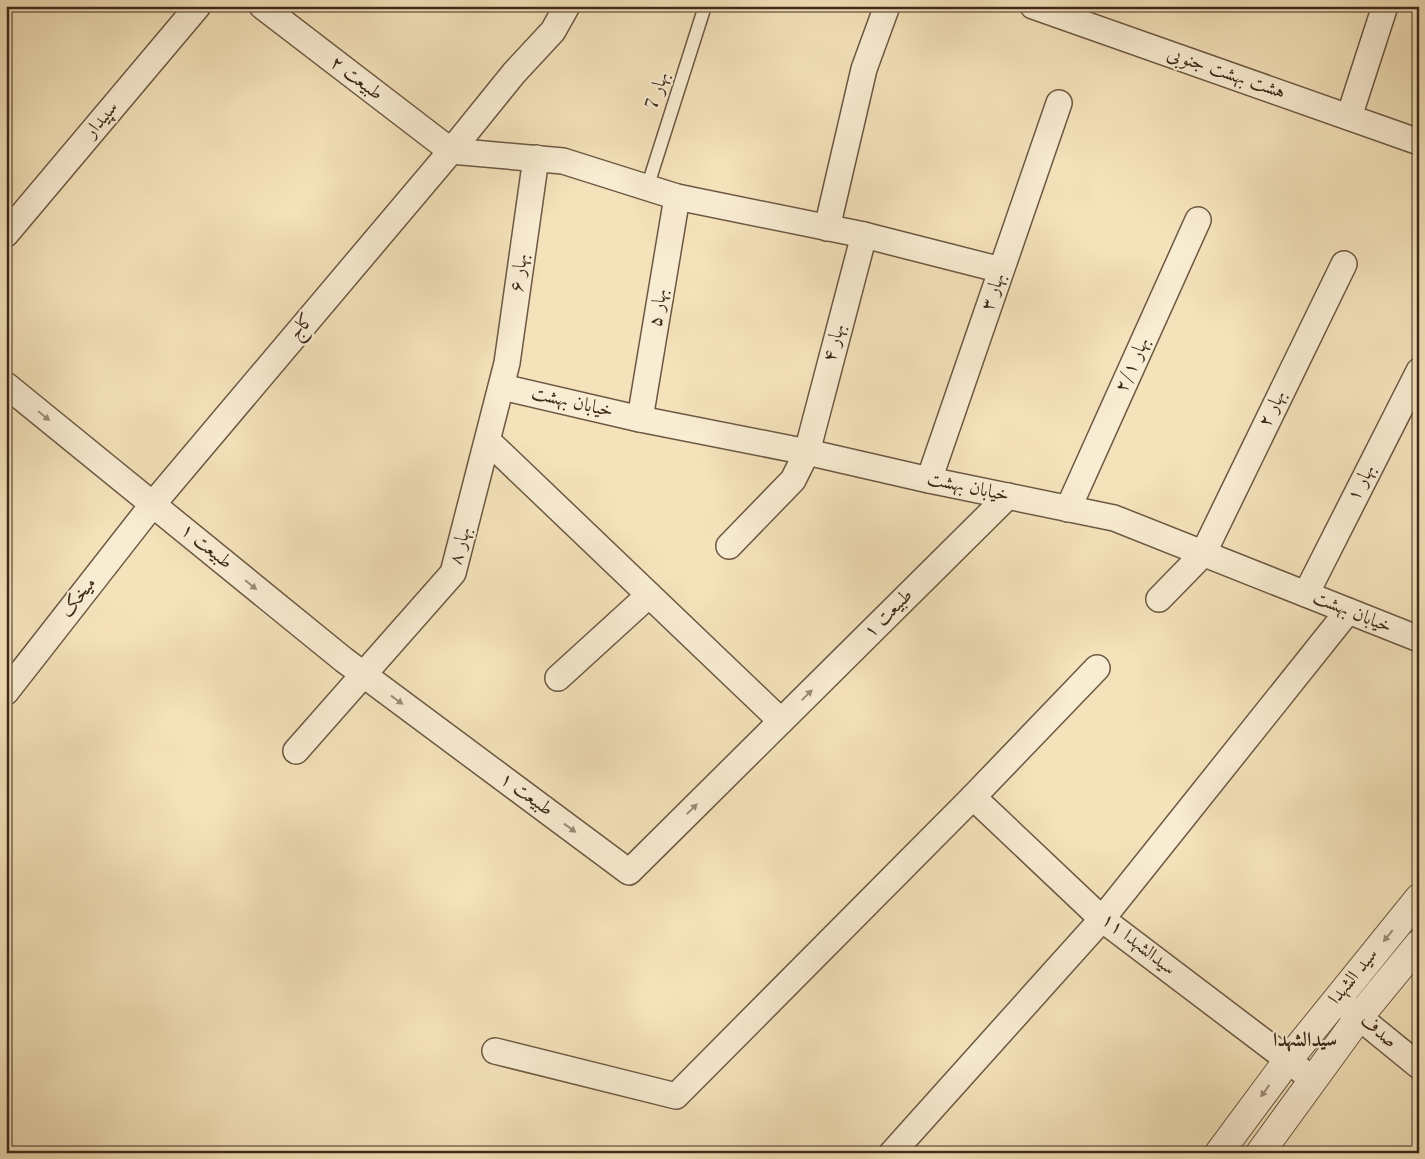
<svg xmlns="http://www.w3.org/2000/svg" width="1425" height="1159" viewBox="0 0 1425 1159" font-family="'Old Standard TT',Amiri,serif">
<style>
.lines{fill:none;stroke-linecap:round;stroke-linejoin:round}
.service-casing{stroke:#6c5843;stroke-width:15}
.minor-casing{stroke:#6c5843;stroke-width:28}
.tertiary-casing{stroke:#6c5843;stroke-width:30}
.service{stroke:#f8ecd2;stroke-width:12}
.minor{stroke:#f8ecd2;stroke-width:25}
.tertiary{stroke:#f8ecd2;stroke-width:28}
.oneway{fill:#9b8b76}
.labels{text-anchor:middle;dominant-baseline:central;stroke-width:4.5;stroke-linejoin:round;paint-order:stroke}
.street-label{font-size:19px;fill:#3e2a1b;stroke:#f8ecd2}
.neighbourhood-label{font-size:20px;font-weight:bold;fill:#3e2a1b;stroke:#f8ecd2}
</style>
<rect width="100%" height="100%" fill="#f4e2ba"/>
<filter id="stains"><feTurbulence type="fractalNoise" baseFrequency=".004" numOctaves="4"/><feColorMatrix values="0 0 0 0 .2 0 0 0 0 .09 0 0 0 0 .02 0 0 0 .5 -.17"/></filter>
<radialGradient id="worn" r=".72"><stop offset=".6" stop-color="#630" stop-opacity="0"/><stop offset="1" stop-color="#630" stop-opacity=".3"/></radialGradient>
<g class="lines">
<g class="service-casing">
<path id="service" d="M647 188 705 6"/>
</g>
<g class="minor-casing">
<g id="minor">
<path d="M262 6 451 151"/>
<path d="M1033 6 1419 142"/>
<path d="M1349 117 1385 6"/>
<path d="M451 151 563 161 677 197 864 235 1001 270"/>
<path d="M827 228 864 69 887 6"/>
<path d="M6 234 198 6"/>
<path d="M6 385 344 660 629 872 1008 496"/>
<path d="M502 387 640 419 807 452 929 480 1114 518 1419 639"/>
<path d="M640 419 677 197"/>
<path d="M488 441 781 721"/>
<path d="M929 480 1059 103"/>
<path d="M1068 509 1198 220"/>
<path d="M729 546 793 480 807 452 864 235"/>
<path d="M1306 594 1419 371"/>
<path d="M1159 599 1203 554 1344 264"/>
<path d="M558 678 649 595"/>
<path d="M6 692 153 504 451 151 514 73 553 31 567 6"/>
<path d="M296 751 453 573 507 363 536 158"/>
<path d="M973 797 1102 919 1288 1060 1313 1080"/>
<path d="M1343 1004 1419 1066"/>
<path d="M495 1051 676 1096 973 797 1097 668"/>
<path d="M892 1153 1102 919 1348 611"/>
</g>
</g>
<g class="tertiary-casing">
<g id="tertiary">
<path d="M1219 1153 1288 1060 1419 898"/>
<path d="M1260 1153 1359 1017 1419 944"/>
</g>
</g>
<use href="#service" class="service"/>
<use href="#minor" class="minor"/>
<use href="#tertiary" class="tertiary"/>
</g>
<defs><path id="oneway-solid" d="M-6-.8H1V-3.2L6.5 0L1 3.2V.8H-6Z" transform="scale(1.25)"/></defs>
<g class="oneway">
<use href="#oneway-solid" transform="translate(44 416) rotate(39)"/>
<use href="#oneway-solid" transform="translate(251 585) rotate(39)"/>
<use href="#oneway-solid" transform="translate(807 695) rotate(-45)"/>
<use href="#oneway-solid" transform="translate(397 700) rotate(36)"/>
<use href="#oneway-solid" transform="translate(692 809) rotate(-45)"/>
<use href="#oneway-solid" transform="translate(570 828) rotate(36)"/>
<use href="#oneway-solid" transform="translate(1388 936) rotate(129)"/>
<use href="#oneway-solid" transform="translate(1265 1091) rotate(126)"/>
</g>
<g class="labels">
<g class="street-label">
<text transform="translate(1226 74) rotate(19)">هشت بهشت جنوبی</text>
<text transform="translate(356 79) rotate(37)">طبیعت ۲</text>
<text transform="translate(658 91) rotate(-72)">بهار 7</text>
<text transform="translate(102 120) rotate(-50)">سپیدار</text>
<text transform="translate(520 273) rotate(-82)">بهار ۶</text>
<text transform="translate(994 292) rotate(-71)">بهار ۳</text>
<text transform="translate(659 308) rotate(-81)">بهار ۵</text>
<text transform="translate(302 327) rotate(-50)">کاج</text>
<text transform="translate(835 343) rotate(-75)">بهار ۴</text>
<text transform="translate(1133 365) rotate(-66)">بهار ۲/۱</text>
<text transform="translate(572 403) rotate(13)">خیابان بهشت</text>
<text transform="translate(1273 409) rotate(-64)">بهار ۲</text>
<text transform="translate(1362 483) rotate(-63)">بهار ۱</text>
<text transform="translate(968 488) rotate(12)">خیابان بهشت</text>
<text transform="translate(461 546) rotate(-75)">بهار ۸</text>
<text transform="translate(206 547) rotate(39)">طبیعت ۱</text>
<text transform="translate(79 598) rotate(-52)">میخک</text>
<text transform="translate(1352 613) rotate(22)">خیابان بهشت</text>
<text transform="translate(889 614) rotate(-45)">طبیعت ۱</text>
<text transform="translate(526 795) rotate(36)">طبیعت ۱</text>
<text transform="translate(1138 945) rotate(38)">سیدالشهدا ۱۱</text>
<text transform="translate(1354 977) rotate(-51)">سید الشهدا</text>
<text transform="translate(1378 1032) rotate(39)">صدف</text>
</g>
<g class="neighbourhood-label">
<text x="1305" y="1041">سیدالشهدا</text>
</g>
</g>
<rect width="1425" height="1159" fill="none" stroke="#f4e2ba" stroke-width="25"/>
<rect x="8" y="8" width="1410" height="1144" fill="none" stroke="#3e2a1b" stroke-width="2.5"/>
<rect x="12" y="12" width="1400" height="1134" fill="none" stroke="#3e2a1b"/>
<rect width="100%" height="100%" filter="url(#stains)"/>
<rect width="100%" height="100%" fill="url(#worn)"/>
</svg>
